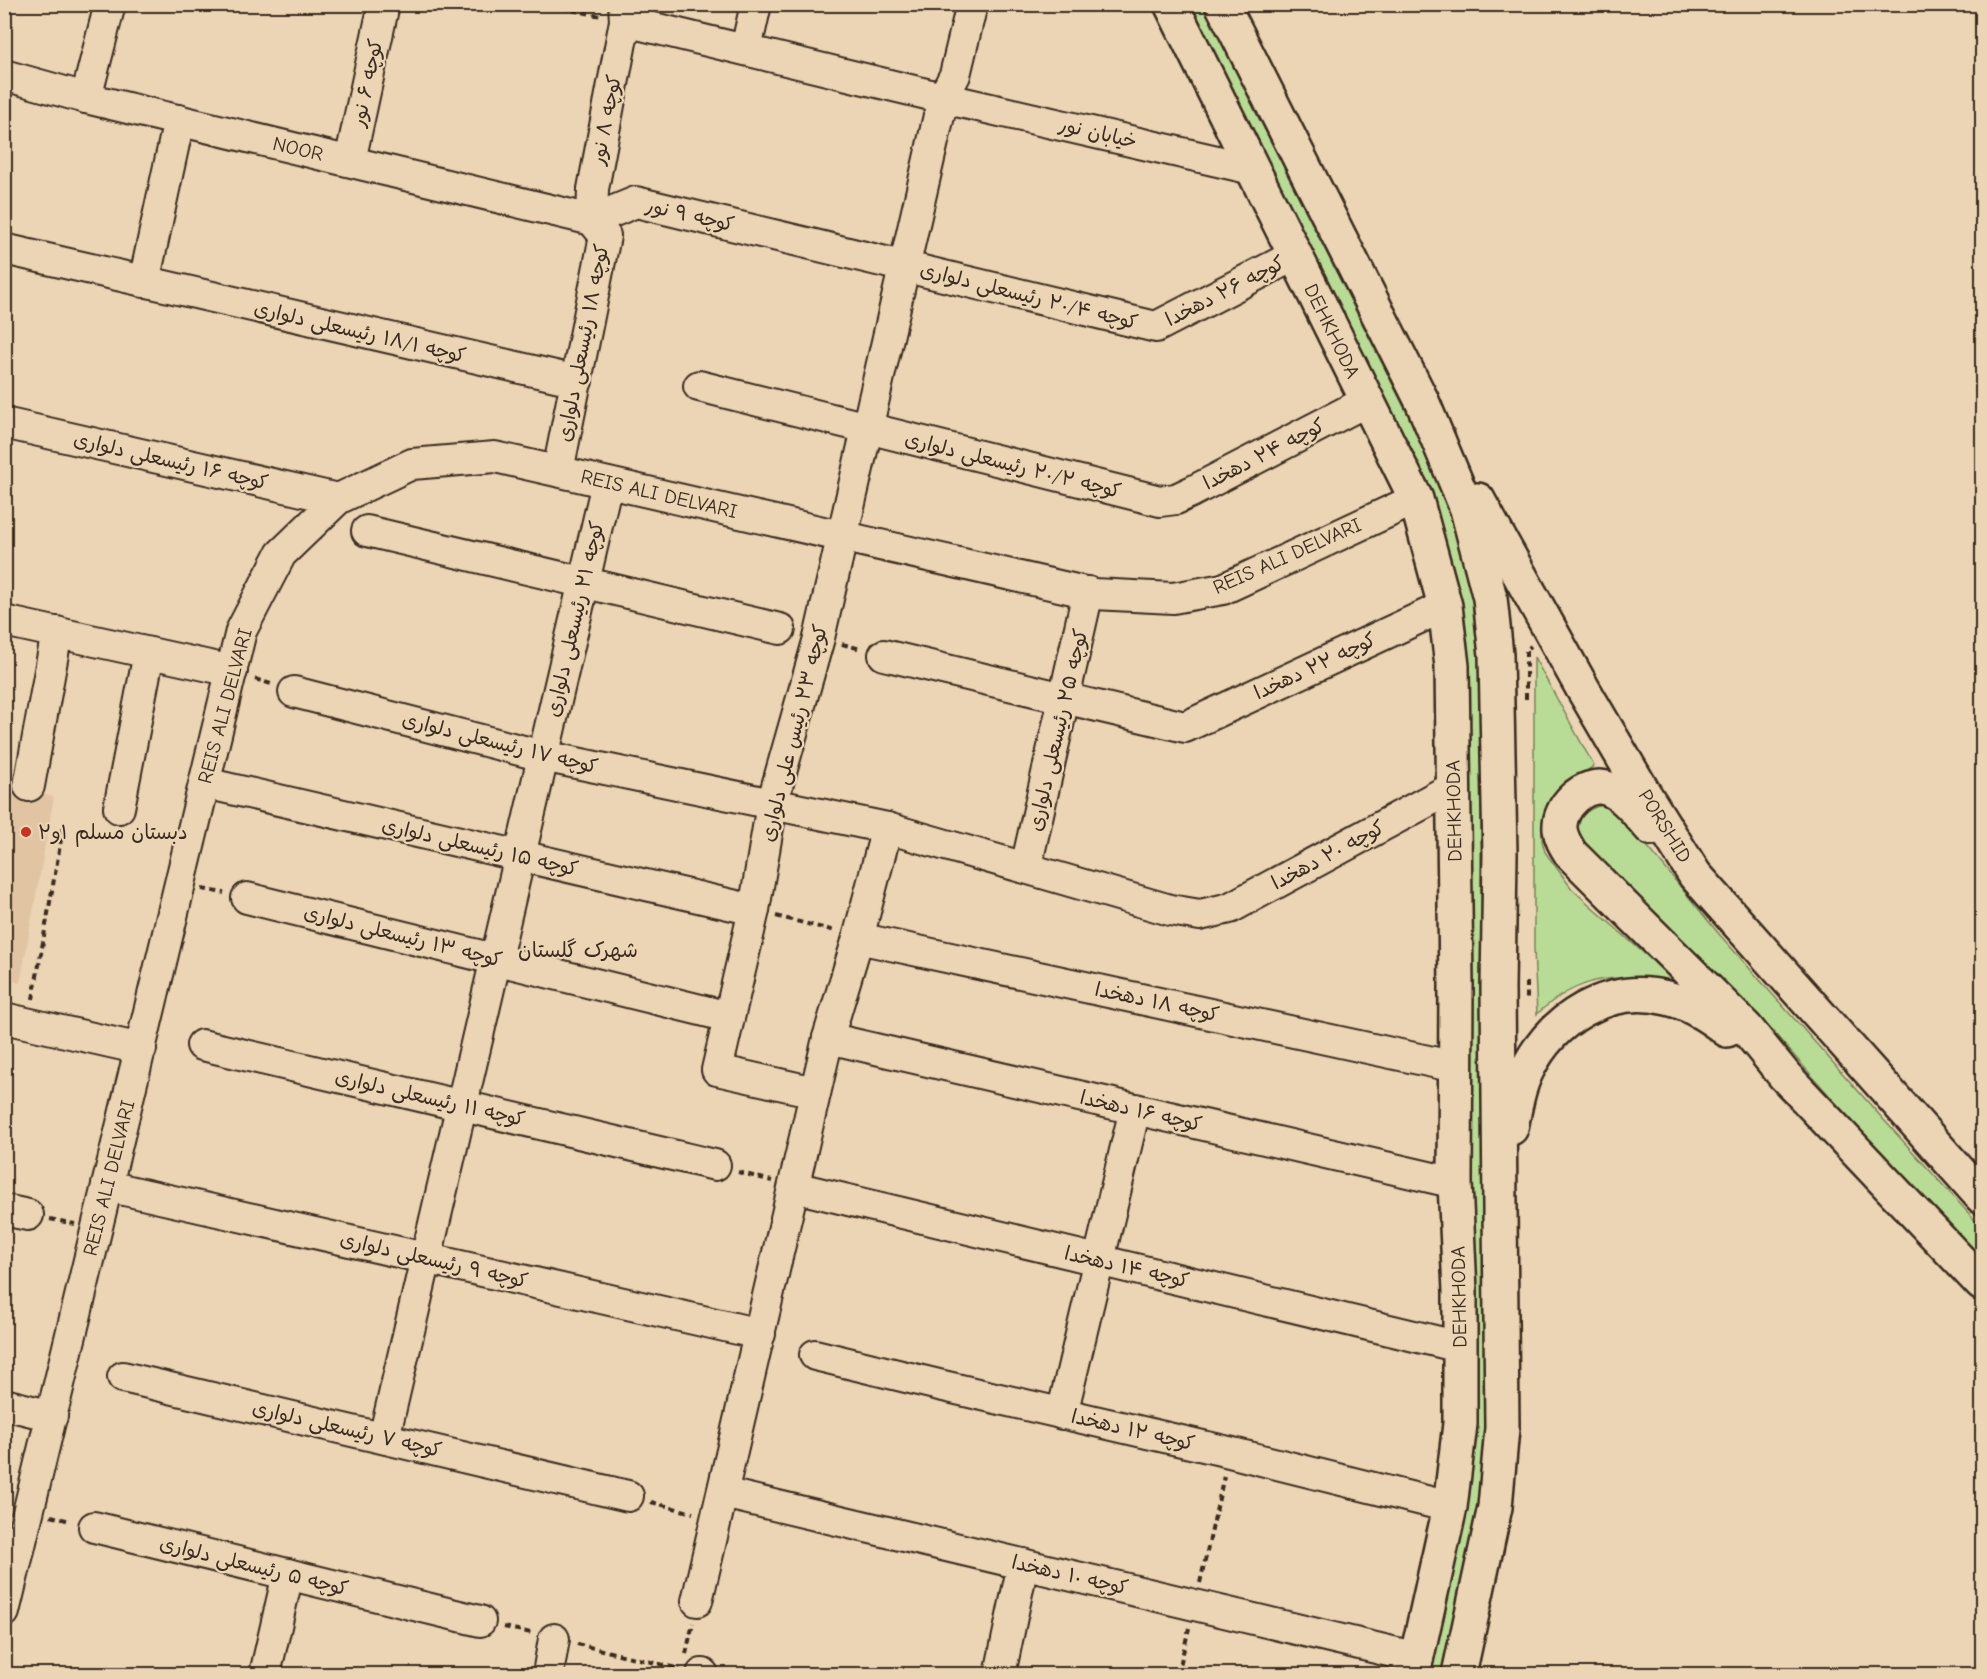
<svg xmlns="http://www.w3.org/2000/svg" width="1987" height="1679" viewBox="0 0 1987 1679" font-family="'Comic Neue','Playpen Sans Arabic',sans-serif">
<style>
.built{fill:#e1c5a3}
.green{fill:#b8dc96;stroke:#7a835a;stroke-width:1.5}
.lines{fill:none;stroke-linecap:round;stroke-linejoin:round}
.minor-casing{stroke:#3b2a1e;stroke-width:34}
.major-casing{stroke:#3b2a1e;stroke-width:38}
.path{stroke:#3b2a1e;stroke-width:4;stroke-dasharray:6 4.5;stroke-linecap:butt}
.minor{stroke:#ebd5b4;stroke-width:30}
.major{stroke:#ebd5b4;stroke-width:33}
.poi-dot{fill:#c8321e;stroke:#ebd5b4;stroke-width:2}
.labels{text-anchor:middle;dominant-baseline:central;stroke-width:4.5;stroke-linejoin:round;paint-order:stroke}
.street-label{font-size:20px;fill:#3b2a1e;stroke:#ebd5b4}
.poi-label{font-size:20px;fill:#3b2a1e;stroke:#ebd5b4;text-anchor:start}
.neighbourhood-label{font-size:21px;fill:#3b2a1e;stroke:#ebd5b4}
</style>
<rect width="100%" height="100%" fill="#ebd5b4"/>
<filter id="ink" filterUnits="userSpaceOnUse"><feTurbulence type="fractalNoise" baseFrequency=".0167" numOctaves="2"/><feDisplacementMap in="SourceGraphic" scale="12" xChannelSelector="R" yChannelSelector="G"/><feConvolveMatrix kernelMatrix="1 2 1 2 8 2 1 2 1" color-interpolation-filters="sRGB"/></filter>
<g filter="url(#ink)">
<path class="built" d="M5 786 54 797 20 983 5 979Z"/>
<g class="green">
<path d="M1185 5H1204L1242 84 1424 447 1453 511 1473 585 1481 667V892L1484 1096 1483 1187 1486 1259 1485 1473 1461 1595 1441 1674H1425L1442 1606 1457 605Z"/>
<path d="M1534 657 1594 766 1568 783 1549 802 1542 826V841L1545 852 1572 889 1677 983C1622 973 1581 973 1537 1014L1534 949Z"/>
<path d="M1603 805 1616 810 1630 825 1719 934 1883 1119 1982 1228V1268L1767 1025 1718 975 1577 838C1577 819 1584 809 1603 805Z"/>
</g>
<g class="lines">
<g class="minor-casing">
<g id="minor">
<path d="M625 21 943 98 1252 169"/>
<path d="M746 49 756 4"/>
<path d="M4 75 86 98 592 220"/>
<path d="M86 98 110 4"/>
<path d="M350 161 384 4"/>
<path d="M592 220 636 202 1156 327 1295 255"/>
<path d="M592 220 593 189 625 21 624 4"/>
<path d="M4 249 577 381"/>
<path d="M144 282 179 120"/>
<path d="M699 386 1160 501 1176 499 1193 491 1367 401"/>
<path d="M4 423 338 499"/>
<path d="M558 471 605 236 592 220"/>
<path d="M367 531 780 629"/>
<path d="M4 621 232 671"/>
<path d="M884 655 1185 727 1445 606"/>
<path d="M294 692 543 756 887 828 1170 910 1200 915 1230 908 1454 787"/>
<path d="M205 783 754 910"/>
<path d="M29 786 57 632"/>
<path d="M119 808 149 653"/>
<path d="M1026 867 1088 592"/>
<path d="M247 898 729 1017"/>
<path d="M858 938 1456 1067"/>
<path d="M4 1018 141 1049"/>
<path d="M828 1038 1455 1183"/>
<path d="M202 1045 715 1165"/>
<path d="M815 1092 717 1070 754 910 772 804 819 638 943 98 955 75 972 4"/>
<path d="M107 1186 760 1334"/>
<path d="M794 1187 1460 1347"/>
<path d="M4 1210 28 1215"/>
<path d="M815 1355 939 1385 1229 1452 1450 1507"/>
<path d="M123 1377 628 1496"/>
<path d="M4 1404 52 1416"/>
<path d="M1062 1414 1135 1109"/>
<path d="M384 1438 607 483"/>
<path d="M723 1493 1418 1658"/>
<path d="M94 1527 480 1621"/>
<path d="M697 1601 828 1038 858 938 887 828"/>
<path d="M4 1612 241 631 281 554 338 499 412 464 495 457 1094 594 1173 598 1223 589 1416 499"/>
<path d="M265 1674 288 1574"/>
<path d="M548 1674 554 1639"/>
<path d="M702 1674H703"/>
<path d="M1000 1674 1023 1564"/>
</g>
</g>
<g class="major-casing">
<g id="major">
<path d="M1171 4 1416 499 1445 606 1452 666 1456 985 1455 1183 1460 1291V1424L1450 1507 1413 1674"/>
<path d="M1222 4 1422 401 1467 509 1490 598 1496 655 1500 854 1498 988 1502 1428 1495 1507 1459 1674"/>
<path d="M1478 500 1583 689 1645 795 1695 875 1982 1197"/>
<path d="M1651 828C1638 814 1625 794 1606 788 1584 782 1558 807 1560 829 1561 839 1566 846 1571 854L1746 1028 1785 1076 1982 1284"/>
<path d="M1511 1128C1515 1108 1518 1088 1527 1070 1552 1019 1608 983 1667 998 1689 1003 1709 1016 1727 1030"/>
</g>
</g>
<g class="path">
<path d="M542 4 601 16"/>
<path d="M842 644 861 649"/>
<path d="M255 679 271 684"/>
<path d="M1526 699V650L1531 646"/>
<path d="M202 889 224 893"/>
<path d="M776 916 835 931"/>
<path d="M1527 982V1002"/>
<path d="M33 999 63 828"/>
<path d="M738 1172 772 1181"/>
<path d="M50 1219 75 1224"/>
<path d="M651 1502 693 1513"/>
<path d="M51 1516 70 1521"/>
<path d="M1200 1583 1224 1476"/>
<path d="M504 1627 531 1633"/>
<path d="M577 1644 680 1669"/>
<path d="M686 1654 693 1623"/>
<path d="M1178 1674 1189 1628"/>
</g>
<use href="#minor" class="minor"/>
<use href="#major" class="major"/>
</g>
</g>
<circle class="poi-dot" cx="26" cy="832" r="6"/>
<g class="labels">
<g class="street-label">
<text transform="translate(367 83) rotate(-78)">کوچه ۶ نور</text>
<text transform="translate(606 120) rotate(-79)">کوچه ۸ نور</text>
<text transform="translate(1098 133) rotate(13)">خیابان نور</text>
<text transform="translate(298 149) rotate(13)">NOOR</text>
<text transform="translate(690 215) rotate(13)">کوچه ۹ نور</text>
<text transform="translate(1225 291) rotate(-27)">کوچه ۲۶ دهخدا</text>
<text transform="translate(1029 296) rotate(14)">کوچه ۲۰/۴ رئیسعلی دلواری</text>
<text transform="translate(1332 331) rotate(64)">DEHKHODA</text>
<text transform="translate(360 332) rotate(13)">کوچه ۱۸/۱ رئیسعلی دلواری</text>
<text transform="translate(583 343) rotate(-79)">کوچه ۱۸ رئیسعلی دلواری</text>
<text transform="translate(1264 454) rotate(-27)">کوچه ۲۴ دهخدا</text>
<text transform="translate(171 461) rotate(13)">کوچه ۱۶ رئیسعلی دلواری</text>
<text transform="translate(1013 465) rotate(14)">کوچه ۲۰/۲ رئیسعلی دلواری</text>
<text transform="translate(659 494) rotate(13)">REIS ALI DELVARI</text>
<text transform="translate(1287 556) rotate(-24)">REIS ALI DELVARI</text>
<text transform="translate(575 619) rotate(-77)">کوچه ۲۱ رئیسعلی دلواری</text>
<text transform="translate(1315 666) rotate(-25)">کوچه ۲۲ دهخدا</text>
<text transform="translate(225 706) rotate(-75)">REIS ALI DELVARI</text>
<text transform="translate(1058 730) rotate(-77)">کوچه ۲۵ رئیسعلی دلواری</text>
<text transform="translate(794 733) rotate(-76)">کوچه ۲۳ رئیس علی دلواری</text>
<text transform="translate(500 743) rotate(14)">کوچه ۱۷ رئیسعلی دلواری</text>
<text transform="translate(1454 811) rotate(-91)">DEHKHODA</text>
<text transform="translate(1665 826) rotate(58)">PORSHID</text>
<text transform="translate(480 847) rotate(13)">کوچه ۱۵ رئیسعلی دلواری</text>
<text transform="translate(1328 855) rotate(-28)">کوچه ۲۰ دهخدا</text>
<text transform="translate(403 936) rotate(14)">کوچه ۱۳ رئیسعلی دلواری</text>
<text transform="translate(1157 1002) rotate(12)">کوچه ۱۸ دهخدا</text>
<text transform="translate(430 1098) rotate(13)">کوچه ۱۱ رئیسعلی دلواری</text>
<text transform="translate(1141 1111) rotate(13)">کوچه ۱۶ دهخدا</text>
<text transform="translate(109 1178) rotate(-76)">REIS ALI DELVARI</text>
<text transform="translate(434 1260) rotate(13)">کوچه ۹ رئیسعلی دلواری</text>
<text transform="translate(1127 1267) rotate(13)">کوچه ۱۴ دهخدا</text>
<text transform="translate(1459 1297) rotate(-91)">DEHKHODA</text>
<text transform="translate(347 1429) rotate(13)">کوچه ۷ رئیسعلی دلواری</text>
<text transform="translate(1133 1430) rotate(13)">کوچه ۱۲ دهخدا</text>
<text transform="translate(254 1566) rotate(14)">کوچه ۵ رئیسعلی دلواری</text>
<text transform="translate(1070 1575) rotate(13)">کوچه ۱۰ دهخدا</text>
</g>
<g class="poi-label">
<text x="38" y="832">دبستان مسلم ۱و۲</text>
</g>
<g class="neighbourhood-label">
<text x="578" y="950">شهرک گلستان</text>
</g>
</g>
<rect width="1987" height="1679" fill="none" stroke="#ebd5b4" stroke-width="24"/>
<rect x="12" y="12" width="1963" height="1655" fill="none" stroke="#3b2a1e" stroke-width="2" filter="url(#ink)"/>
</svg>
